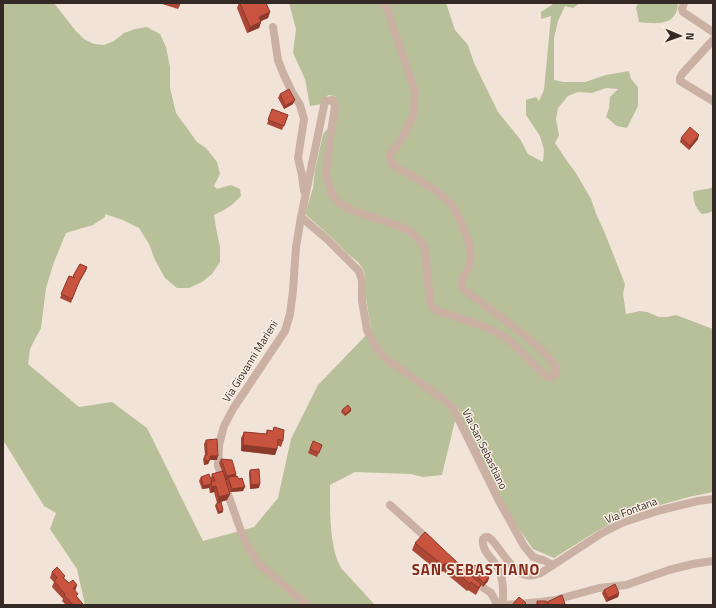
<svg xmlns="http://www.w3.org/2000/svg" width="716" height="608" viewBox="0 0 716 608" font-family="'Titillium Web',sans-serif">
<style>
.green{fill:#b7c098}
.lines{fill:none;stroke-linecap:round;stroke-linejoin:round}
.minor{stroke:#cab1a4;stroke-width:8}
.wall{fill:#ac4736}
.shaded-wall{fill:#8c3a2c}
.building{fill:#c8533f;stroke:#8c3a2c}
.labels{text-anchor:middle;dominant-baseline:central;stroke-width:3;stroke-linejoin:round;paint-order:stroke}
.street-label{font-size:11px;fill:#352926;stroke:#f9eee4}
.district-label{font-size:15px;font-weight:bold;letter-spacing:1px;fill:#852c1d;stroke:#f9eee4}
</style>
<rect width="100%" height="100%" fill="#f1e3d8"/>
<g class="green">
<path d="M3 3H54L75 30 84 39 94 44 104 45 114 41 124 33 135 29 147 27 160 34 166 47 170 67V88L176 113 197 142 206 148 217 162 220 174 214 186 217 189 231 185 240 189 241 196C233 205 225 210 214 215L217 233 220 247V262L212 274 202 282 189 288H177L165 278 155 260 149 244 139 228 123 220 105 214V217L93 225 66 233 54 262 46 288 41 328 30 349 28 364 79 407 112 402 147 428 203 541 254 527 278 498 291 439 318 385 371 330 366 298 365 275 363 269 358 262 348 254 331 237 305 214 313 188 315 170 323 134 335 121 338 102 335 96 328 95 322 104 310 106 305 79 293 53 296 29 289 3H446L455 30 468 45 474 63 498 112 520 139 528 154 543 162 544 150 540 136 526 115V100L536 97 539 101 544 90 551 16 541 19V12L553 4V3H580L573 8 565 6 558 21 554 38V80L563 82H585L606 75 629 71 631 79 638 87V106L627 128 617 126 606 117 609 108 610 97 618 89 606 88 592 93 578 92 568 96 558 108 556 119 559 135 555 143 567 161 576 173 591 199 597 216 604 231 625 284 623 294 626 314 640 311 647 312 659 317H667L676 315 713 329V492L689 497 631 513 597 531 554 558 533 549 519 529 497 492 465 425 458 408 442 475 423 477 411 474 355 472 330 485C330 509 329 547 341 568L375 605H85L77 569 50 529 56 513 44 506 3 440Z"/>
<path d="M639 3H678C677 26 657 24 639 22L636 7Z"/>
<path d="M713 187V211L708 213 702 214C696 209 693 201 693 192 699 189 707 190 713 187Z"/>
</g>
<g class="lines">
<g class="minor">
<path d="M684 3 682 9 683 12 713 32"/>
<path d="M273 27 278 60 283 73 292 92 300 105 304 119 298 158 302 175 304 191"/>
<path d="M713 40 682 74 680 78V81L713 101"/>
<path d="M301 217 328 240 359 271 362 281V301L367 330 373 342 382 356 443 399 453 408 499 501 524 546 533 557 539 559 543 560 553 565"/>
<path d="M390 505 430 541"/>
<path d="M472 580 491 593 497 604 503 605"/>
<path d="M307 605 258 563 250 550 242 534 218 466 219 445 224 426 233 409 285 331 290 314 293 291 296 247 301 217 325 101 333 100 335 106 331 132 326 172 327 180 332 194 338 202 351 210 399 226 411 232 419 240 425 249 430 302 433 308 441 312 475 323 493 330 509 340 546 376 551 377 555 375C556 371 556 369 555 366 551 358 544 353 538 347 516 327 491 310 467 292L461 287 462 280 468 269 471 257 469 243 459 217 452 205 442 196 431 187 398 168 392 164 390 159V155L402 139 413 116 415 92 385 3"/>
<path d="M503 605C503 593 504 581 499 570 494 559 481 552 483 539L485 537H488L491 539C500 548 513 573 526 575 531 576 536 575 541 573L602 533 624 522 661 510 698 501 713 499"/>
<path d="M504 605 541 602 555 600 599 588 626 585 669 570 693 564 713 561"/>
</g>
</g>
<g class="wall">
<path d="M159 3H181L178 9Z"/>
<path d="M239 3H266L270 12 268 18 261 21V22L259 28 247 33 237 8Z"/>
<path d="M280 94 293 104 284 109 278 98Z"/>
<path d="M272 109 288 115 282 130 267 124Z"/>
<path d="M681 138 698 139 689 150 680 142Z"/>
<path d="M80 264 87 267 86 271 78 284 71 303 60 298 69 276 73 277Z"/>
<path d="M351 409V411L345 416 341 412 342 410Z"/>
<path d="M274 427 283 441 281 447 277 445V449L275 455 241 451V438L244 432 266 434 267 430 273 431Z"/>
<path d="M206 440 217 460H210L208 464 204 465 203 459 205 455 204 444Z"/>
<path d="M313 441 322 445 317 457 308 453Z"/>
<path d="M221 459 236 474V476L243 491 230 492 226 481 227 480H226L230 494 227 500 217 503 214 492 210 493 209 488 202 489 199 481 201 477 211 478 212 474 222 471 219 463Z"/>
<path d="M250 470 259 488 250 489 249 473Z"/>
<path d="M216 504 223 512 218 514 215 506Z"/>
<path d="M415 543 469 573 470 571 489 577 488 581 483 587 481 585 476 595 468 590 467 591 443 571 440 573 412 550Z"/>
<path d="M52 572 65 576 64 578 69 583 77 585 75 591 77 597 83 604V605H66L62 601 63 599 52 587 54 582 50 578Z"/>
<path d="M604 590 619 593 618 597 606 602 602 593Z"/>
<path d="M537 601 547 603V602L565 605H536Z"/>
</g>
<g class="shaded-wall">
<path d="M270 12 268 18 256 23 259 17Z"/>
<path d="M261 22 259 28 247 33 250 27Z"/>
<path d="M295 100 293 104 284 109 285 106Z"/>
<path d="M699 135 698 139 689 150 690 146Z"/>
<path d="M351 409V411L345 416 346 414Z"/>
<path d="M243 445 277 449 275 455 241 451Z"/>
<path d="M210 456H218L217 460H208Z"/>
<path d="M210 460 208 464 204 465 205 461Z"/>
<path d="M236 474 235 478 228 477 227 480H225L227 476Z"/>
<path d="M211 484 209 488 202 489 203 486Z"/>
<path d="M260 484 259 488 250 489 251 485Z"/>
<path d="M216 486 214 492 210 493 212 487Z"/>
<path d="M245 487 243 491 230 492 232 489Z"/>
<path d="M230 494 227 500 217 503 219 497Z"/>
<path d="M223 510V512L218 514 219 512Z"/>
<path d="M446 563 443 571 440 573 443 565Z"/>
<path d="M489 577 488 581 483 587 484 583Z"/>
<path d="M471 582 468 590 467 591 470 584Z"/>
<path d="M77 585 75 591 73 588Z"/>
<path d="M619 593 618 597 606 602 608 598Z"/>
</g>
<g class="building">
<path d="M240 3H266L270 12 259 17 261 22 250 27Z"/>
<path d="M289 89 295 100 285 106 280 94Z"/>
<path d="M272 109 288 115 284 126 268 120Z"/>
<path d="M690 127 699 135 690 146 681 138Z"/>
<path d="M80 264 87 267 80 280 72 299 61 294 69 276 75 278 73 276Z"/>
<path d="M348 405 351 409 346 414 342 410Z"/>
<path d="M274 427 284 430 283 441 278 439 277 449 243 445 244 432 267 434V430L273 431Z"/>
<path d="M217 439 218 456H210V460L205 461V455H207L206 440Z"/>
<path d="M313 441 322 445 319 453 310 449Z"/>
<path d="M221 459 232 460 236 474 227 476Z"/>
<path d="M259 469 260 484 251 485 250 470Z"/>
<path d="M223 471 230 494 219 497 216 486 212 487 211 482 215 481 212 474Z"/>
<path d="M209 474 212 482H211V484L203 486 201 477Z"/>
<path d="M237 476 239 479 242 478 245 487 232 489 228 477Z"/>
<path d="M221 502 223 510 219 512 216 504Z"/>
<path d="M425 532 475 579 481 584 479 588 471 582 470 584 446 563 443 565 415 543Z"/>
<path d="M475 565 489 577 484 583 470 571Z"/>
<path d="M57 567 65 576 63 578 69 583 73 580 77 585 73 588 78 594 76 596 83 604 82 605H73L64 595 65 594 54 581 57 578 52 572Z"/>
<path d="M615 584 619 593 608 598 604 590Z"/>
<path d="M562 595 565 604 562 605H549L547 602Z"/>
<path d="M519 597 526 603 524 605H512Z"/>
<path d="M537 601H546L548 605H538Z"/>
</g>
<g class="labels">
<g class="street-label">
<text transform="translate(250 361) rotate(-58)">Via Giovanni Marieni</text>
<text transform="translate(485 449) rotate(64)">Via San Sebastiano</text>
<text transform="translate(631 510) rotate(-21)">Via Fontana</text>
</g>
<g class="district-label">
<text x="476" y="569">SAN SEBASTIANO</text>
</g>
</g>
<rect width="716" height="608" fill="none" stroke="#352926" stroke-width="8"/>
<g transform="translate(680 36) rotate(92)" stroke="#f9eee4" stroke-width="3" paint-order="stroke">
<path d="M0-3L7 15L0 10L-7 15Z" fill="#352926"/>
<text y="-6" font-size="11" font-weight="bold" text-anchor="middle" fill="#352926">N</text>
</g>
</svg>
